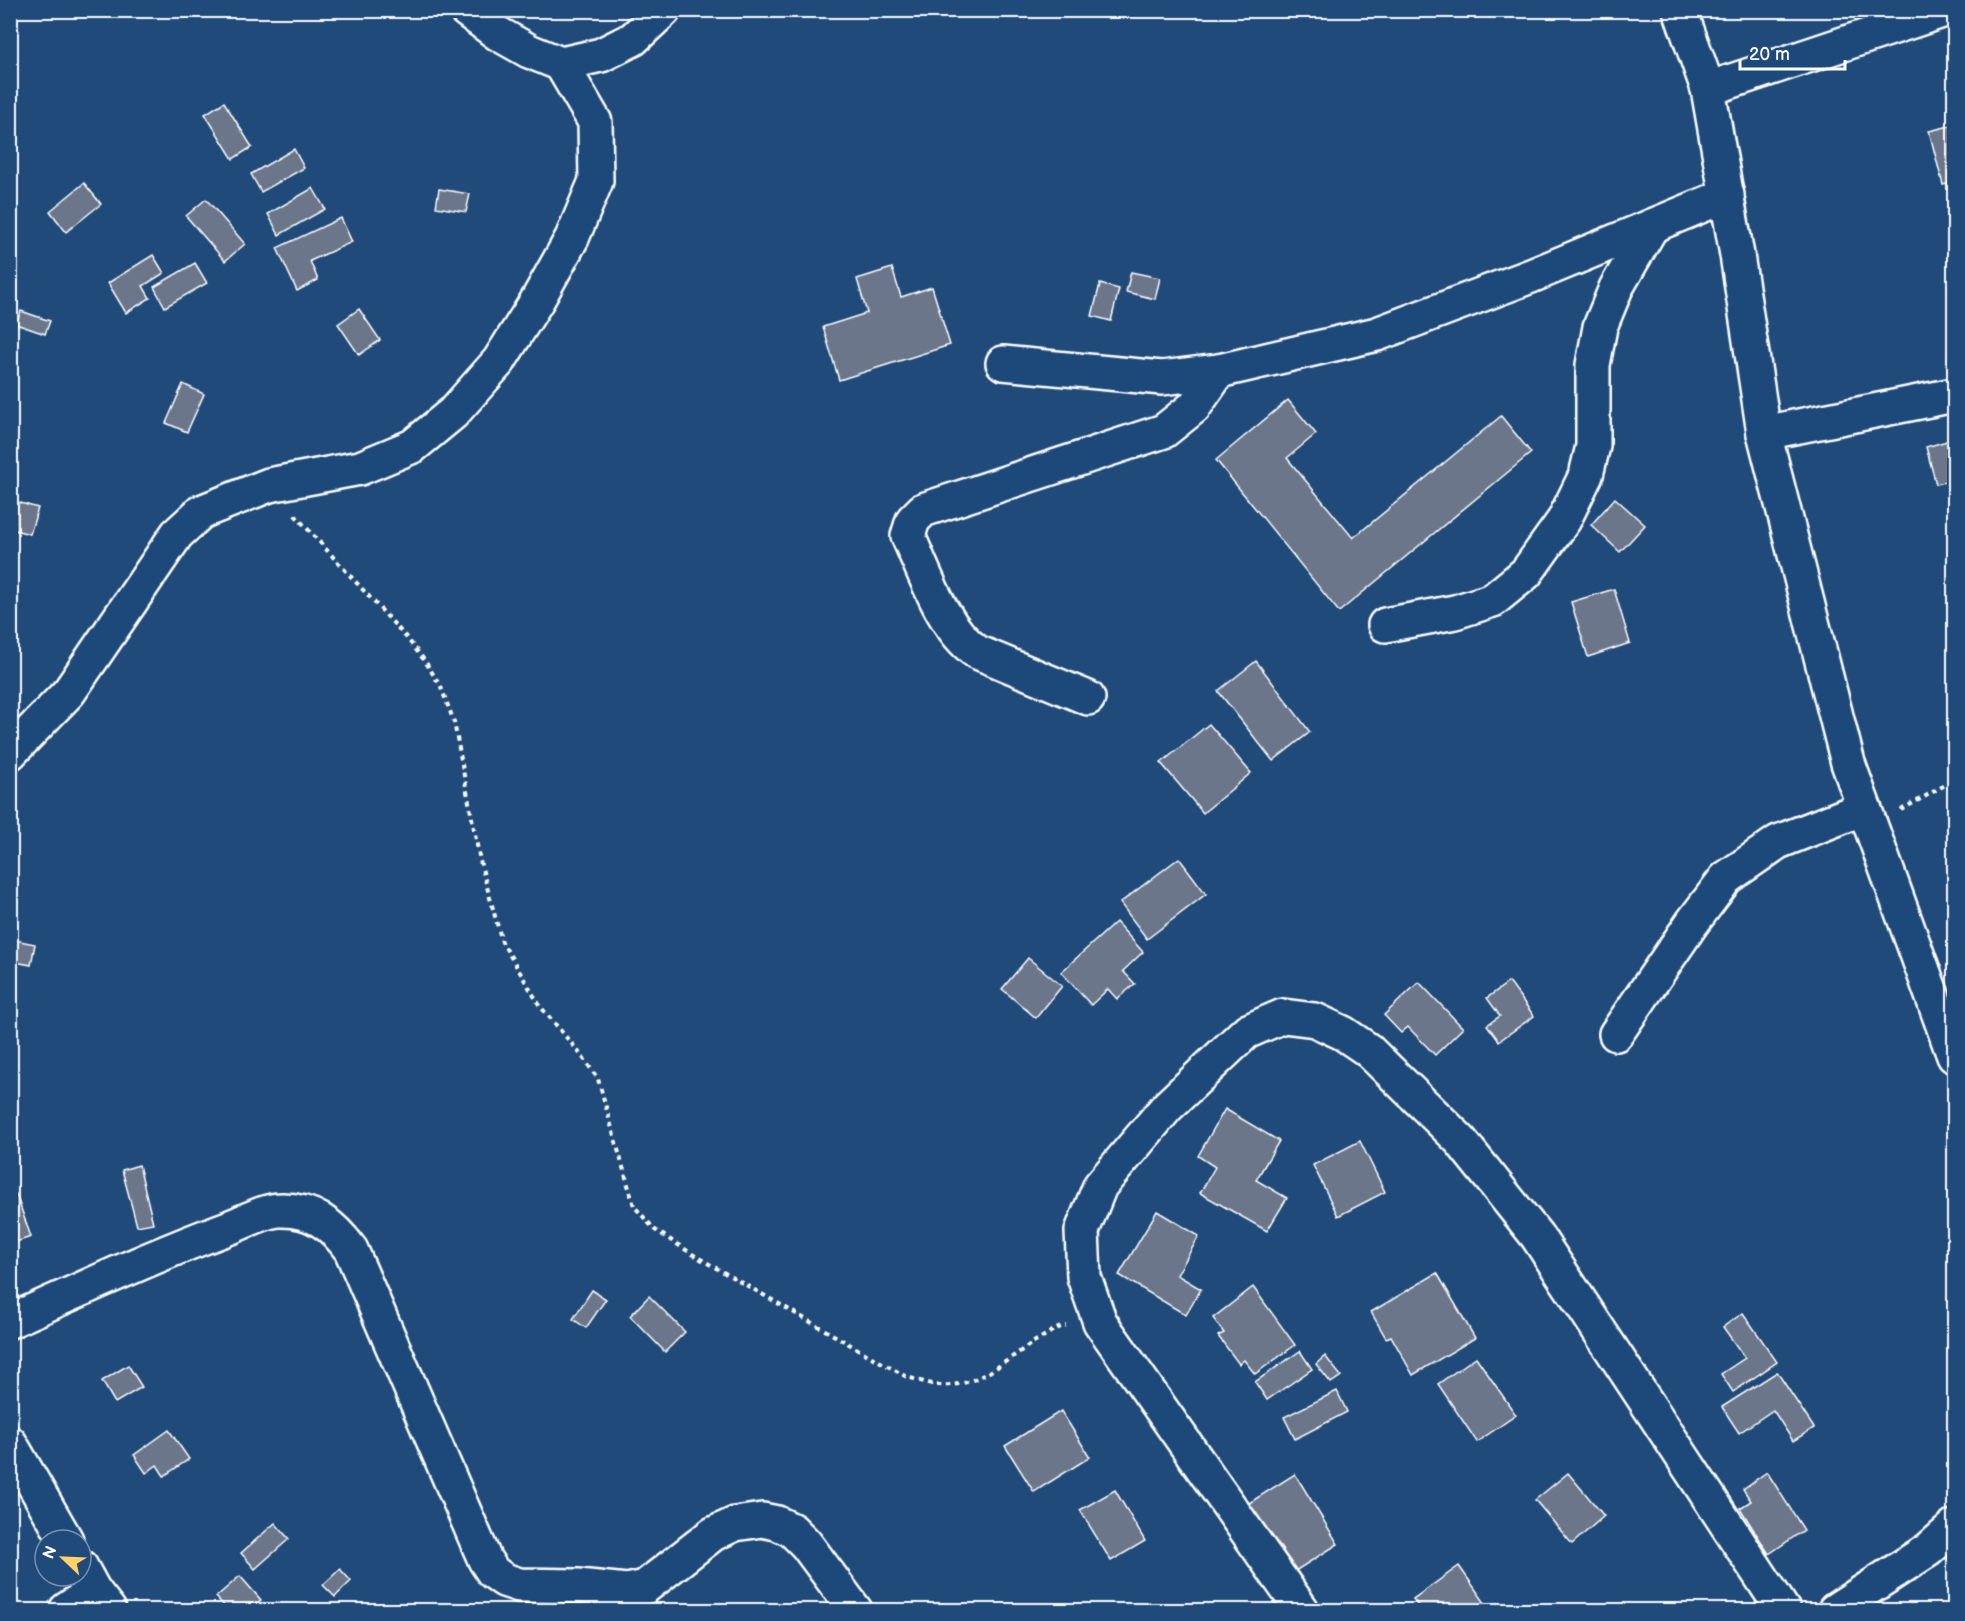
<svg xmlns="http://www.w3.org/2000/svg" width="1965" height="1621" viewBox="0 0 1965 1621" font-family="'Balsamiq Sans',sans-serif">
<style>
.building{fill:#6c768a;stroke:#fff;stroke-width:1.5}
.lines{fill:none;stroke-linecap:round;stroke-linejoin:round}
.minor-casing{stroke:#fff;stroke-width:38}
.major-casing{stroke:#fff;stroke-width:38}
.path{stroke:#fff;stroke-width:4;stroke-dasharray:4.5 4.5;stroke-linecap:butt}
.minor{stroke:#1f4a7a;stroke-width:33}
.major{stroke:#1f4a7a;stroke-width:33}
</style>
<rect width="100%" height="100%" fill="#1f4a7a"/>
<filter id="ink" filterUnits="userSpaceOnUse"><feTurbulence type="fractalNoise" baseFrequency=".0167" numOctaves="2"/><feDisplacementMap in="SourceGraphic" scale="12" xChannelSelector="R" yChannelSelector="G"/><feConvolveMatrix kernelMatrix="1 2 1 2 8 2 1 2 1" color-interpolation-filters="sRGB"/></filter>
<g filter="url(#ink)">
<g class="building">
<path d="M224 102 252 147 233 159 205 114Z"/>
<path d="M1954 125V182L1943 185 1929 131Z"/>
<path d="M294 149 304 168 261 192 251 174Z"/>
<path d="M84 183 101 204 66 232 50 211Z"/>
<path d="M313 188 325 209 279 235 268 214Z"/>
<path d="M439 189 470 194 466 212 436 207Z"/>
<path d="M206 199 245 244 225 261 186 216Z"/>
<path d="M341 218 352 242 310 261 318 280 297 291 277 248Z"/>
<path d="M153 255 164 273 143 286 150 298 126 313 108 283Z"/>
<path d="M195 263 207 283 165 307 154 287Z"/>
<path d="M892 268 901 297 932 287 950 345 839 380 823 327 867 313 857 279Z"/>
<path d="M1131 272 1160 278 1155 299 1126 292Z"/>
<path d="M1100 284 1119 289 1111 321 1092 316Z"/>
<path d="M359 309 380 340 359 355 338 324Z"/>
<path d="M21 311 50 321 45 334 16 324Z"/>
<path d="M183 384 204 394 187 432 166 423Z"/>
<path d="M1288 400 1316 434 1287 458 1353 538 1501 416 1531 453 1339 612 1216 460Z"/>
<path d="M1954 439V480L1936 484 1926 447Z"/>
<path d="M1615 498 1645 525 1620 552 1591 525Z"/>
<path d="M10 500 38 508 30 534 10 529Z"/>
<path d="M1614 589 1630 643 1588 657 1571 602Z"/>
<path d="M1256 661 1310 732 1273 761 1218 691Z"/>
<path d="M1209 724 1251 773 1203 813 1161 763Z"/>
<path d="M1179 858 1206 894 1147 939 1120 903Z"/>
<path d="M1116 922 1143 952 1123 971 1135 984 1117 999 1108 989 1091 1005 1061 972Z"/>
<path d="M10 939 35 944 31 965 10 961Z"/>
<path d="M1028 958 1062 986 1036 1018 1002 989Z"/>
<path d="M1419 982 1463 1028 1435 1055 1408 1027 1401 1033 1384 1015Z"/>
<path d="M1509 982 1534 1016 1499 1041 1487 1025 1500 1016 1487 998Z"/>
<path d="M1225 1109 1279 1141 1256 1180 1287 1198 1267 1231 1200 1193 1215 1167 1198 1156Z"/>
<path d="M1360 1141 1385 1192 1338 1216 1313 1165Z"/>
<path d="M139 1165 153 1223 137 1226 122 1170Z"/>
<path d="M16 1194 31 1237 10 1244V1196Z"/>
<path d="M1157 1211 1199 1236 1177 1275 1201 1289 1186 1315 1119 1275Z"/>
<path d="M1437 1273 1475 1338 1413 1375 1391 1336 1386 1338 1371 1312Z"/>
<path d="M1253 1287 1295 1345 1255 1374 1244 1360 1239 1364 1218 1336 1224 1333 1213 1318Z"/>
<path d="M592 1290 606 1299 586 1328 573 1319Z"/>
<path d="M649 1296 685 1332 665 1352 630 1316Z"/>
<path d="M1743 1313 1777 1362 1733 1392 1721 1374 1745 1358 1723 1327Z"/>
<path d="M1300 1351 1312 1369 1267 1400 1255 1382Z"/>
<path d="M1325 1356 1341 1376 1331 1383 1316 1364Z"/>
<path d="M1476 1357 1516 1415 1477 1442 1438 1384Z"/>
<path d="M128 1365 142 1387 115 1403 102 1381Z"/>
<path d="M1777 1372 1814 1428 1793 1441 1773 1410 1739 1433 1722 1407Z"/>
<path d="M1337 1391 1347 1412 1295 1439 1284 1417Z"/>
<path d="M1061 1411 1090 1457 1034 1492 1005 1446Z"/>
<path d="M169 1430 189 1459 164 1476 157 1465 146 1473 134 1455Z"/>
<path d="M1767 1472 1804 1530 1769 1554 1740 1508 1751 1501 1743 1489Z"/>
<path d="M1568 1473 1604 1516 1572 1544 1535 1500Z"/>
<path d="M1295 1474 1338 1544 1292 1573 1249 1503Z"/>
<path d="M1115 1490 1145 1541 1111 1561 1080 1510Z"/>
<path d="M275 1523 289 1539 255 1569 241 1553Z"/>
<path d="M1459 1566 1490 1610H1421L1413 1599Z"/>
<path d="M340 1569 351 1581 335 1597 323 1585Z"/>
<path d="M240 1576 261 1600 249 1610H228L216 1597Z"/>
</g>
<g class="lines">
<g class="minor-casing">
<g id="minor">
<path d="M466 10 497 33 529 51 561 64 601 55 633 39 664 10"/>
<path d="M1680 10 1708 89 1737 255 1764 433 1848 763 1954 1056"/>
<path d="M1708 89 1945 10"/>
<path d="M1003 363 1162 378 1219 371 1377 334 1531 276 1727 195"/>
<path d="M1764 433 1954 395"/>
<path d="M1385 625 1455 612 1493 600 1526 573 1564 520 1586 475 1593 446V365L1600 327 1616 288 1652 226"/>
<path d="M1088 698 977 652C943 629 925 573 908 536L913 520 923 510 1164 431 1194 407 1219 371"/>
<path d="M10 753 69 692 177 534 201 512 269 485 360 468 413 446 453 413 499 361 538 299 572 238 596 181 595 122 561 64"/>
<path d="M1616 1034 1692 923 1726 878 1778 842 1864 808"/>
<path d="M10 1321C83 1289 154 1255 228 1228 242 1223 265 1210 280 1210 312 1209 333 1225 351 1250L485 1560 493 1572 504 1580 519 1585 578 1586 627 1591 645 1587 713 1534 735 1524 762 1520 777 1523 792 1530 806 1544 855 1610"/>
<path d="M66 1610 94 1591"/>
<path d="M1302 1610 1100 1322 1084 1277 1082 1231 1100 1186 1167 1107 1246 1032 1283 1016 1315 1020 1343 1033 1368 1050 1460 1140 1537 1236 1783 1610"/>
<path d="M1835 1610 1928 1550 1954 1527"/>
</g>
</g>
<g class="major-casing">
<g id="major">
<path d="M10 1443 66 1540"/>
<path d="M81 1567 94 1591 109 1610"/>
</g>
</g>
<g class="path">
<path d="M295 515 405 636 425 661 441 687 454 722 480 861 502 942 540 1006 582 1056 598 1079 634 1206 655 1230 697 1257 905 1376C914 1379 923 1382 932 1384 974 1392 1005 1360 1037 1340 1047 1335 1056 1327 1066 1326"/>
<path d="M1901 810 1954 780"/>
</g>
<use href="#minor" class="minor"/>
<use href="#major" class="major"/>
</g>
</g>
<rect width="1965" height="1621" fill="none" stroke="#1f4a7a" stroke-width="36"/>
<rect x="18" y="18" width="1929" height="1585" fill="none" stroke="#fff" stroke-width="2" filter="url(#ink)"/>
<g transform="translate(63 1558) rotate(293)"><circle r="28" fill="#1f4a7a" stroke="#7992af" stroke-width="1.5"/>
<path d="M0-4.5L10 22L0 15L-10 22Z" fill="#ffd166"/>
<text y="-9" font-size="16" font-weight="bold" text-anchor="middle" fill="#ffffff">N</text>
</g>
<path d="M1740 60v9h105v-9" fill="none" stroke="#ffffff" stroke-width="3"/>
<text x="1749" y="60" font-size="18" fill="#ffffff" stroke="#1f4a7a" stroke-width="4.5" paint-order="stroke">20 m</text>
</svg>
